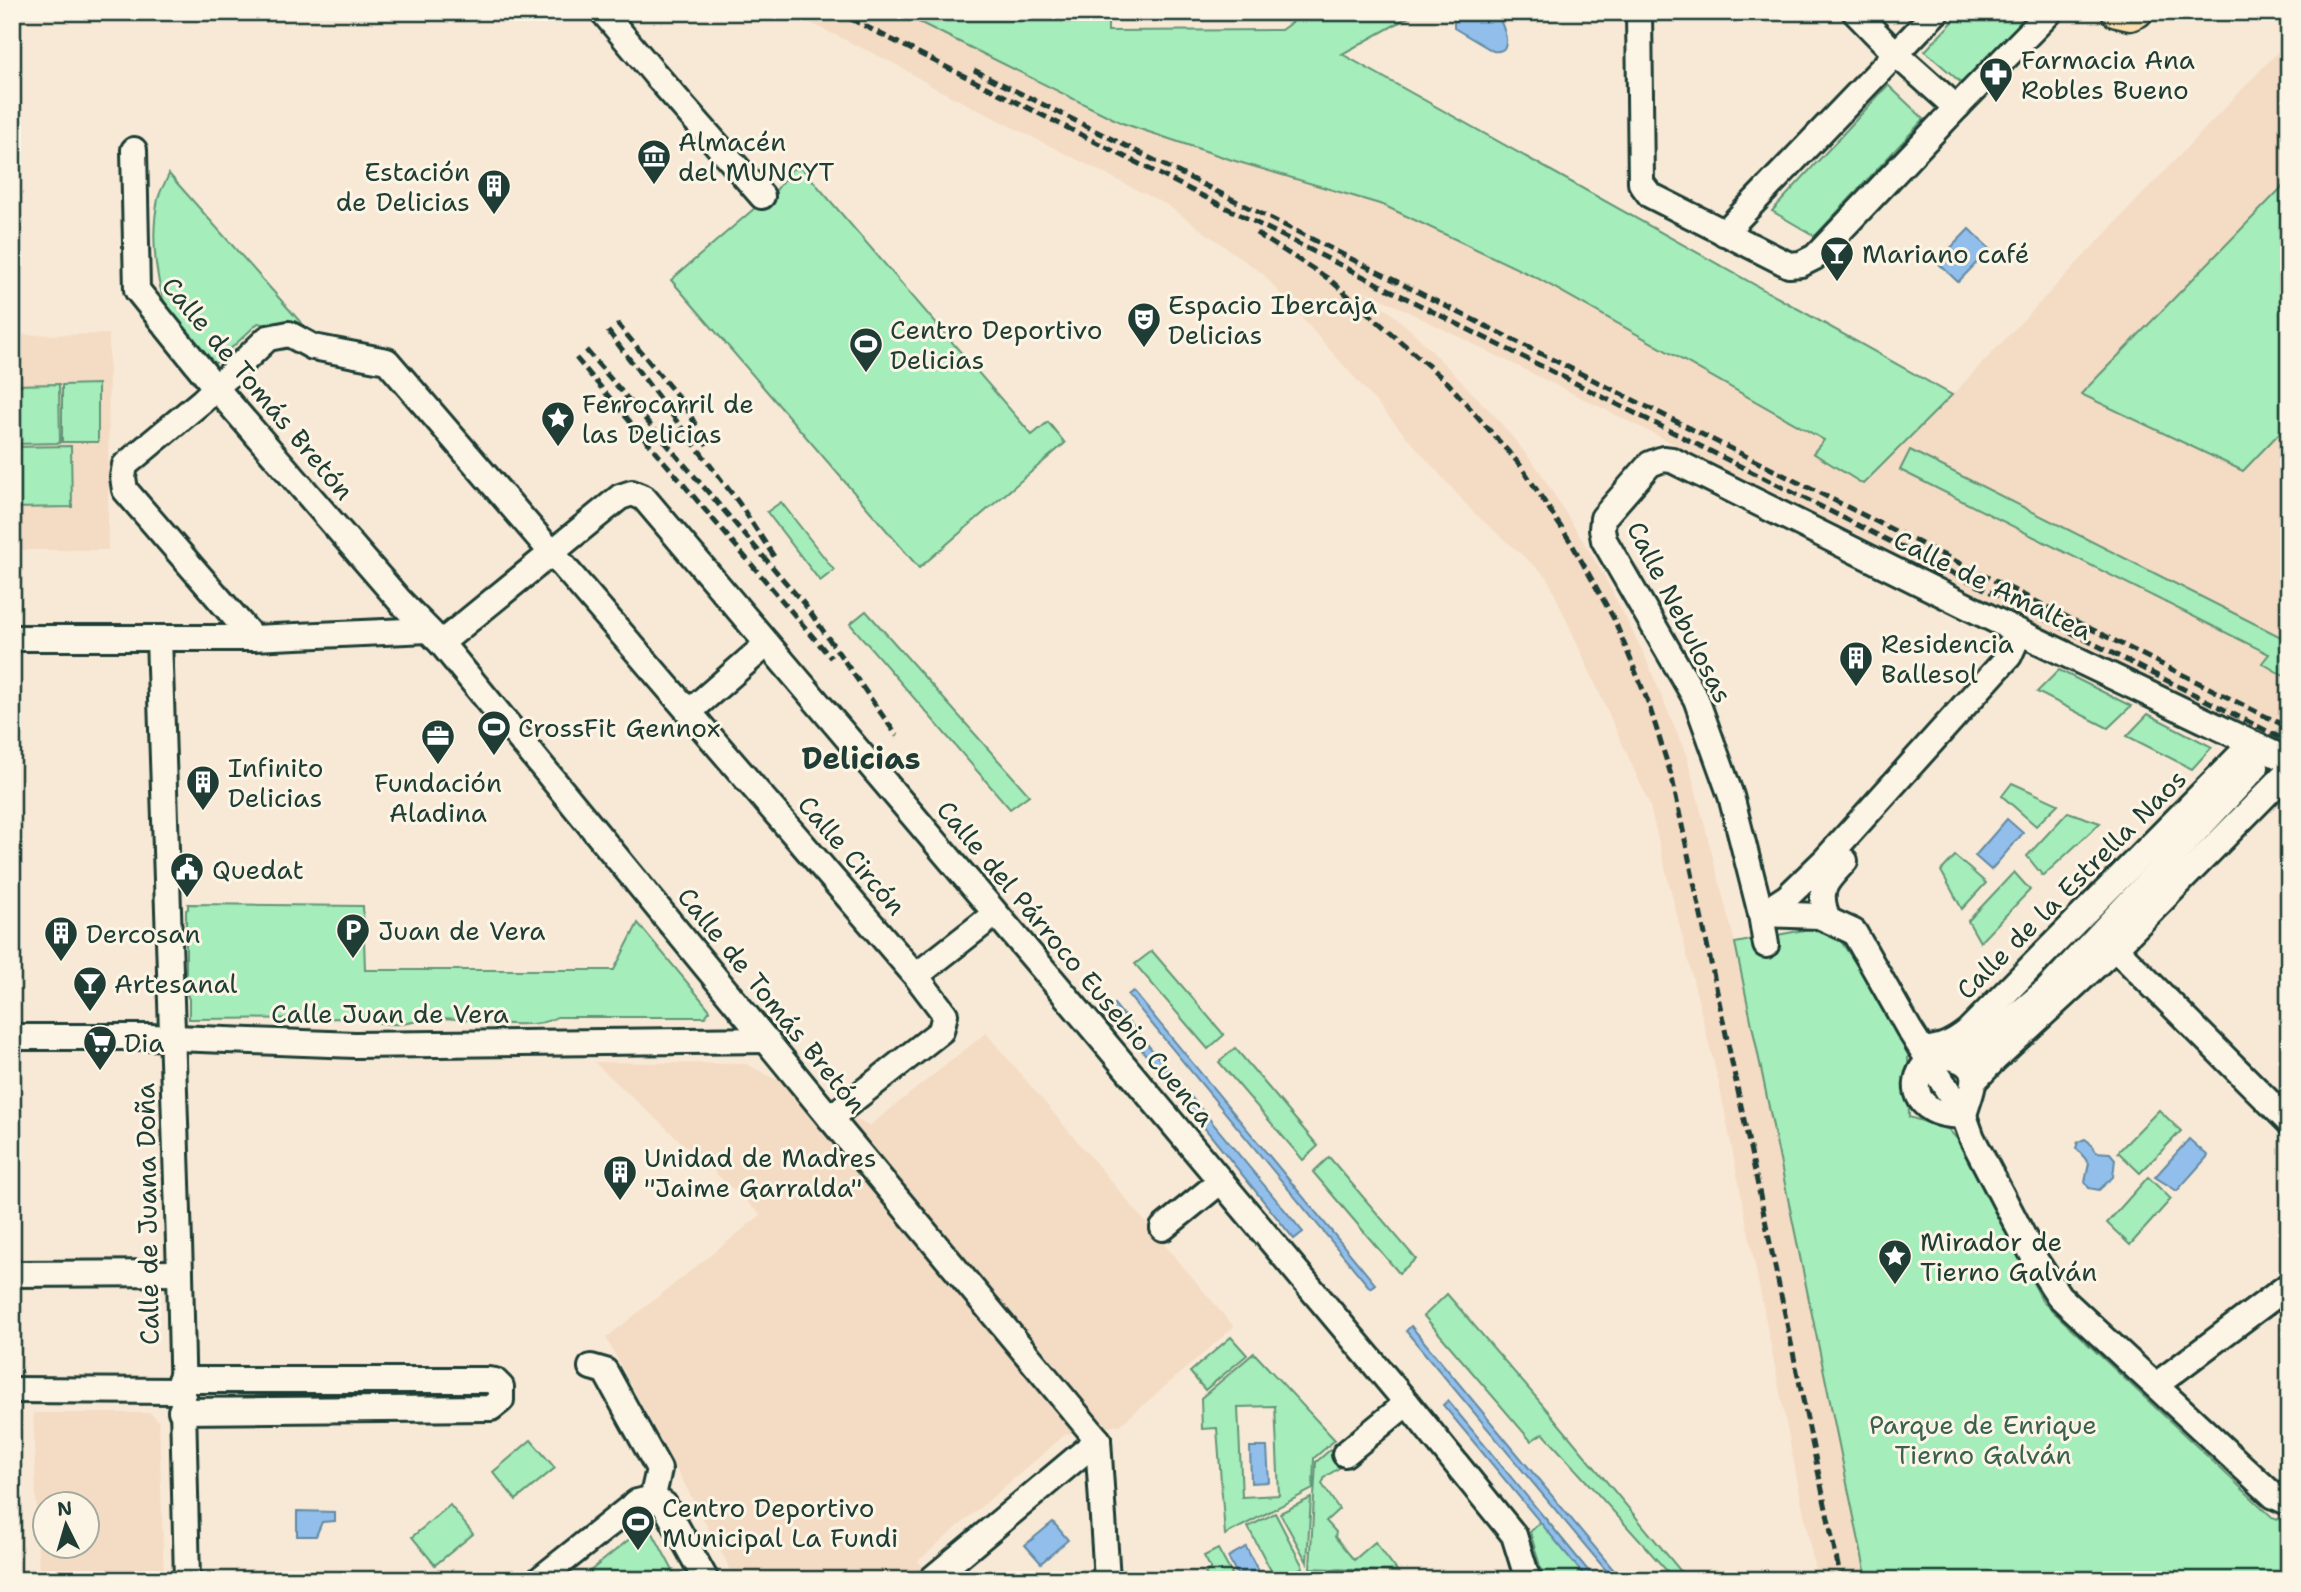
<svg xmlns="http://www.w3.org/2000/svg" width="2301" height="1592" viewBox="0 0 2301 1592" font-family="'Shantell Sans',sans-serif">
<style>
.built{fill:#f4dbc4;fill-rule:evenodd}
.green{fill:#a5edba;stroke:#629577;stroke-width:2;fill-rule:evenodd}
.water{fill:#91beeb;stroke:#638aa2;stroke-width:2}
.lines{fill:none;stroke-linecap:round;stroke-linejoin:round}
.minor-tunnel{stroke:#cdc7b6;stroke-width:24;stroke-dasharray:24 12;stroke-linecap:butt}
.minor-casing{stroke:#1f3d34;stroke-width:30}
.major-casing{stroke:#1f3d34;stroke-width:35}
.minor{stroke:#fcf5e5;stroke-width:24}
.major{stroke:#fbddab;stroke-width:30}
.rail{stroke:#1f3d34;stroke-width:5;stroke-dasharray:10 5;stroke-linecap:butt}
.labels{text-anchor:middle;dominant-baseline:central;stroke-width:6;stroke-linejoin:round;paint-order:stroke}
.poi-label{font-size:26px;fill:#1f3d34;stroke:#fcf5e5;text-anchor:start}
.street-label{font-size:26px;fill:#1f3d34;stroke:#fcf5e5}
.park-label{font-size:26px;fill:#3a604f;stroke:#fcf5e5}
.quarter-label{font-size:30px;font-weight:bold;fill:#1f3d34;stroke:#fcf5e5}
</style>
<rect width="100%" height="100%" fill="#f8e9d6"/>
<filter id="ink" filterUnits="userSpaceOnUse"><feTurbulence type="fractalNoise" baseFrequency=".0143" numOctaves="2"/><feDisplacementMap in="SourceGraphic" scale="14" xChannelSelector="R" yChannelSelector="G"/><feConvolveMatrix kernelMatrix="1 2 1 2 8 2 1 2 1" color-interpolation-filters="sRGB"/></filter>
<g filter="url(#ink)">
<g class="built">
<path d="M788 12H899L1122 123 1232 160 1382 205 1537 278 1824 441 1813 453 1863 484 1952 395 2289 40V749L1364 290 1414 333 1496 417 1539 470 1601 570 1644 654 1687 757 1735 943 1867 1580H1817L1720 1088 1649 803 1547 577 1473 512 1263 274 1167 205 935 88 897 65Z"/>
<path d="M109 334 108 550H12V335Z"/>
<path d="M986 1033 1234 1327 1120 1425 1066 1434 918 1561 935 1580H736L606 1338 761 1215 594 1062 746 1064 869 1126Z"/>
<path d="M33 1413H150L159 1421 164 1580H39ZM88 1504V1546H46V1504Z"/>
</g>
<g class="green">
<path d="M899 12H1108V31L1281 30 1306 12H1418L1342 54 1952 395 1863 484 1813 453 1824 440 1537 278 1383 205 1232 160 1122 123Z"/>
<path d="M1962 12H2037L1966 87 1925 51Z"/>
<path d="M1888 85 1924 119 1815 236 1772 211Z"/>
<path d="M802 168 1032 435 1048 422 1065 443 919 568 671 280 777 189 792 169Z"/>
<path d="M169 174 311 334 258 323 207 371C197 356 184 342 175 327 155 291 150 238 158 199 160 190 166 182 169 174Z"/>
<path d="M2289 180V423L2243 471 2081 394Z"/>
<path d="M59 384 60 443 12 444V385Z"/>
<path d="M98 384V442H62V385Z"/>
<path d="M71 446 72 507 12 508V447Z"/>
<path d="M1910 450 2285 639 2289 636V679L2262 663 2269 654 1900 470Z"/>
<path d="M781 502 834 570 820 581 767 512Z"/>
<path d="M866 611 1029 795 1010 809 850 624Z"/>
<path d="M2059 670 2131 706 2108 728 2037 692Z"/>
<path d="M2148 714 2212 747 2192 769 2127 736Z"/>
<path d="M2012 783 2058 804 2036 826 2002 796Z"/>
<path d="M2068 812 2100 823 2043 876 2027 856Z"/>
<path d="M1955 856 1986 883 1962 909 1941 871Z"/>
<path d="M2014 872 2030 890 1980 942 1968 921Z"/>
<path d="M188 904 363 906 365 970H614L638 923 710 1010 705 1017H557C529 1034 467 1016 434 1018 425 1018 417 1022 408 1023 395 1026 383 1024 370 1021L368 1018 189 1019V999L186 992V910L188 909Z"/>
<path d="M1830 925 1882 1003 1908 1055 1909 1117 1948 1129 1962 1144 2043 1302 2272 1517 2289 1523V1580H1867L1735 943Z"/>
<path d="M1152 951 1224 1035 1208 1049 1135 964Z"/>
<path d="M1235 1048 1318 1146 1303 1160 1219 1062Z"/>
<path d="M2159 1110 2181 1131 2140 1173 2118 1152Z"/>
<path d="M1329 1157 1416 1259 1399 1273 1313 1172Z"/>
<path d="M2148 1177 2171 1199 2130 1245 2107 1223Z"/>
<path d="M1447 1294 1553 1417 1688 1580H1675L1543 1433 1531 1441 1424 1316Z"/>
<path d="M1231 1337 1247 1355 1205 1390 1190 1372Z"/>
<path d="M1254 1353 1335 1440 1314 1458 1313 1489 1225 1535 1217 1428 1202 1429 1201 1398ZM1275 1406 1279 1495 1242 1497 1238 1407Z"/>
<path d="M531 1440 555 1468 516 1500 493 1472Z"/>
<path d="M1330 1450 1342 1466 1325 1477 1322 1484 1339 1509 1326 1521 1336 1532 1335 1537 1354 1560 1375 1542 1398 1572 1310 1568 1316 1462Z"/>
<path d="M1311 1498 1307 1562 1280 1513Z"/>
<path d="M450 1505 473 1534 435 1565 412 1537Z"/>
<path d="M1275 1513 1303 1567 1279 1580H1276L1248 1527Z"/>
<path d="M1545 1518 1595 1580H1544L1530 1532Z"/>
<path d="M648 1524 678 1580H579Z"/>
<path d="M1218 1549 1235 1580H1209L1205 1573 1211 1569 1204 1556Z"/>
</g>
<g class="water">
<path d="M1468 12H1496C1502 23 1517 54 1493 51L1454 28V21Z"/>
<path d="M1969 229 1990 249 1958 282 1937 262Z"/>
<path d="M2007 819 2023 833 1991 870 1975 856Z"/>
<path d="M1133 991 1375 1284 1370 1288 1128 995Z"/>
<path d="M1114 1004 1303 1232 1294 1239 1108 1008Z"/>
<path d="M2085 1139 2089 1142 2096 1152 2110 1153 2115 1159 2113 1177 2099 1190 2089 1188 2085 1182 2089 1163 2076 1148 2078 1142Z"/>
<path d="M2189 1139 2208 1156 2177 1191 2155 1177Z"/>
<path d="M1411 1326 1622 1580H1614L1406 1331Z"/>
<path d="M1448 1401 1596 1580H1588L1443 1405Z"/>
<path d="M1250 1447H1267L1269 1482 1251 1483Z"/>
<path d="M297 1511 335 1512V1521L322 1522 316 1536H297Z"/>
<path d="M1053 1522 1068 1540 1041 1563 1025 1545Z"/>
<path d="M1246 1547 1263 1580H1240L1228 1557Z"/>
</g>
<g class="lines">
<path class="minor-tunnel" d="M2257 767 2289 735"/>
<g class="minor-casing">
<g id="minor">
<path d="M603 12 654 73 762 196"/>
<path d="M1639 12 1641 183 1650 195 1789 265 1801 264 1815 257 1958 106 2050 12"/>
<path d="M1855 12 1895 53 1951 103 1958 106"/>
<path d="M134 150 137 290 216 388 400 601 441 643 830 1118 1098 1440"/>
<path d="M1724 233 1936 12"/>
<path d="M12 638H253L428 630"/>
<path d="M159 638 180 1273 187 1580"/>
<path d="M253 638 125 490 123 477 125 465 202 401 268 338 289 334 313 347 387 361 916 976 945 1014 941 1031 830 1118"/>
<path d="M441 643 620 497 632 493 644 498 1054 982 1407 1403 1514 1535 1528 1580"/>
<path d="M696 706 767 644"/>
<path d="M1761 914 1819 916 1854 932 1909 1029 1964 1116 1972 1138 2036 1261 2059 1296 2274 1496 2289 1503"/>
<path d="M1761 914 1787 897 1826 859 2009 656 2014 645 2011 628"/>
<path d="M1827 918C1817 887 1825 883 1845 861"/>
<path d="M1766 945 1761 914 1731 796 1696 699 1604 540 1602 529 1603 518 1650 464 1663 459 1672 460 2011 628 2289 761"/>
<path d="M2115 948 2289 1122"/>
<path d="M926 968 995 914"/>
<path d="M2034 1004 2256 767"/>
<path d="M12 1037H150L355 1045 767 1040"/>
<path d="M1923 1050C1942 1048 1953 1043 1968 1031L2251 744"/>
<path d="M1938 1056C1954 1056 1977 1063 1973 1083 1972 1094 1966 1105 1964 1116 1953 1115 1940 1115 1931 1109 1907 1095 1916 1064 1938 1056Z"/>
<path d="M1950 1056 1975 1050 2042 994"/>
<path d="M1974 1081 1995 1059 2115 948 2289 771"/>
<path d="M1163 1228 1221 1181"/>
<path d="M12 1274 180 1273"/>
<path d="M591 1367 605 1371 659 1469 652 1500"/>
<path d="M180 1380H487L495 1381 501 1387V1400L491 1408 181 1411"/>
<path d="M2156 1385 2289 1285"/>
<path d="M12 1390 181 1391"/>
<path d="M1098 1440 1107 1580"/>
<path d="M1345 1454 1407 1403"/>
<path d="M933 1578 1098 1440"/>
<path d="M539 1580 637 1502C647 1499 655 1499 664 1504L706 1580"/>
</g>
</g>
<g class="major-casing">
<path id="major" d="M2117 12 2130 15 2137 12"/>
</g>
<use href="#minor" class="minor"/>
<use href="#major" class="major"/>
<g class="rail">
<path d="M837 12 2289 742"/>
<path d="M974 70 2289 728"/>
<path d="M1256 233 1329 279 1448 383 1521 466 1572 544 1614 619 1648 702 1672 778 1841 1580"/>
<path d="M617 323 684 404 707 445"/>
<path d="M608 331 739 503 775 558"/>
<path d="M586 350 805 605 897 736"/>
<path d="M576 358 831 658"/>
</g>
</g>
</g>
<defs>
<g id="pharmacy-pin" transform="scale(1.75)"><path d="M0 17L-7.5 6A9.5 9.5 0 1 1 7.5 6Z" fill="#1f3d34" stroke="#fcf5e5"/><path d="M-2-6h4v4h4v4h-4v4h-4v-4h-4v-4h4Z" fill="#fff"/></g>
<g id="museum-pin" transform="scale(1.75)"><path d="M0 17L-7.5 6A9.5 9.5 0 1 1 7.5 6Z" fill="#1f3d34" stroke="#fcf5e5"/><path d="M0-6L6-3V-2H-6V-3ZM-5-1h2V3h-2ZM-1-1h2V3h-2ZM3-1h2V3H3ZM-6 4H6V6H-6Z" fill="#fff"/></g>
<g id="building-pin" transform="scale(1.75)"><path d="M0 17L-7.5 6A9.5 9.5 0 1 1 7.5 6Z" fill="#1f3d34" stroke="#fcf5e5"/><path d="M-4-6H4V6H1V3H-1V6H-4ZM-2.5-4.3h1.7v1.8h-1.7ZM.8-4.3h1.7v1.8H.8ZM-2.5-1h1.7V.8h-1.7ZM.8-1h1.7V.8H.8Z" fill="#fff"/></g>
<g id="bar-pin" transform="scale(1.75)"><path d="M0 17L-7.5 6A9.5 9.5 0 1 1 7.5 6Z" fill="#1f3d34" stroke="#fcf5e5"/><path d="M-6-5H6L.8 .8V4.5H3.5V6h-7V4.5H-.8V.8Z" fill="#fff"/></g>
<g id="theatre-pin" transform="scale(1.75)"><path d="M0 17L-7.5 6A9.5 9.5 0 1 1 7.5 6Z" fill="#1f3d34" stroke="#fcf5e5"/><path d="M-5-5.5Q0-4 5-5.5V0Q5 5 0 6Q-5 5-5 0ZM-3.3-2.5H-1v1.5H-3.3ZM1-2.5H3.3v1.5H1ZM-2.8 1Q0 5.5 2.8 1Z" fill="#fff"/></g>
<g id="stadium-pin" transform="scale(1.75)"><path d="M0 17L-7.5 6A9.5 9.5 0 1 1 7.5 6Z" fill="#1f3d34" stroke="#fcf5e5"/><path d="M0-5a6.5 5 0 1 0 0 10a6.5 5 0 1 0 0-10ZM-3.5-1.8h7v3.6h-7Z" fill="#fff"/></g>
<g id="sight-pin" transform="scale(1.75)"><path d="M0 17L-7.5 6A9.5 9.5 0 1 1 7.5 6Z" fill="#1f3d34" stroke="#fcf5e5"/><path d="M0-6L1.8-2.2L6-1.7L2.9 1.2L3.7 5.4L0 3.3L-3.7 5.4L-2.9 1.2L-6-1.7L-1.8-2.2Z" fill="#fff"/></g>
<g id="office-pin" transform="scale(1.75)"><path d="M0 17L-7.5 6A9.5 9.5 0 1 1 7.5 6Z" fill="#1f3d34" stroke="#fcf5e5"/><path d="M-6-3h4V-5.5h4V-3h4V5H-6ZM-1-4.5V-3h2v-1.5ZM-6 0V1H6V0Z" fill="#fff"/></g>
<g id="civic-pin" transform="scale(1.75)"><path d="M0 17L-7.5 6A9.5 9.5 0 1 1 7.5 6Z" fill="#1f3d34" stroke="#fcf5e5"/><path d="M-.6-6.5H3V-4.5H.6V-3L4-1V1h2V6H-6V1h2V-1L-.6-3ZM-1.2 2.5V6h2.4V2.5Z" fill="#fff"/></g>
<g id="parking-pin" transform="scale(1.75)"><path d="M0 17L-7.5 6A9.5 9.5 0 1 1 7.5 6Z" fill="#1f3d34" stroke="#fcf5e5"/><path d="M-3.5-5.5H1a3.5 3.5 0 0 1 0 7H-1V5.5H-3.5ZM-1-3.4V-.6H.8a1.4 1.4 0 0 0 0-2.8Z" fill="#fff"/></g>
<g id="supermarket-pin" transform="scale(1.75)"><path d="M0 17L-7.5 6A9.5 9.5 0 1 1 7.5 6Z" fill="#1f3d34" stroke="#fcf5e5"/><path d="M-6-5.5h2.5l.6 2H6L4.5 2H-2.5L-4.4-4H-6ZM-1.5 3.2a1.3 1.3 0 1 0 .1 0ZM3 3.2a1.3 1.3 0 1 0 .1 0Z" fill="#fff"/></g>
</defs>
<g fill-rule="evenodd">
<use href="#pharmacy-pin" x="1996" y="74"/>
<use href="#museum-pin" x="654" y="156"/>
<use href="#building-pin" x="494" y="186"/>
<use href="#bar-pin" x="1837" y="253"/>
<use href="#theatre-pin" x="1144" y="319"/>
<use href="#stadium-pin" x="866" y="344"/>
<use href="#sight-pin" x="558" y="418"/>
<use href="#building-pin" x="1856" y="658"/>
<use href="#stadium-pin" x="494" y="727"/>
<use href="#office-pin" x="438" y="736"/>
<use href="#building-pin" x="203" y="782"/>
<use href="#civic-pin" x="187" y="869"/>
<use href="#parking-pin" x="353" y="930"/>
<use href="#building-pin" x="61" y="933"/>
<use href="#bar-pin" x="90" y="983"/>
<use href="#supermarket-pin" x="100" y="1042"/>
<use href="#building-pin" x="620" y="1172"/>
<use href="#sight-pin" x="1895" y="1256"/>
<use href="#stadium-pin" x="638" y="1522"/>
</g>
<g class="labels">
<g class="poi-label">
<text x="2021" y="59">Farmacia Ana<tspan x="2021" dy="30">Robles Bueno</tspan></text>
<text x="678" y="141">Almacén<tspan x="678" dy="30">del MUNCYT</tspan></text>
<text x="470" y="171" text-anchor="end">Estación<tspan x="470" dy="30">de Delicias</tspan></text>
<text x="1862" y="253">Mariano café</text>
<text x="1168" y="304">Espacio Ibercaja<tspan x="1168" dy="30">Delicias</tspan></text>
<text x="890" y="329">Centro Deportivo<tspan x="890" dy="30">Delicias</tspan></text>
<text x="582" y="403">Ferrocarril de<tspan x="582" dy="30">las Delicias</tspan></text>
<text x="1881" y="643">Residencia<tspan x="1881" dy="30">Ballesol</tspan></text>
<text x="518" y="727">CrossFit Gennox</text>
<text x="228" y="767">Infinito<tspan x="228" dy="30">Delicias</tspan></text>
<text x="438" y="782" text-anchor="middle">Fundación<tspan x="438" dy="30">Aladina</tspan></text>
<text x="212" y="869">Quedat</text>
<text x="378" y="930">Juan de Vera</text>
<text x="86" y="933">Dercosan</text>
<text x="114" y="983">Artesanal</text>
<text x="124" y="1042">Dia</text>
<text x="644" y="1157">Unidad de Madres<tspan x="644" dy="30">"Jaime Garralda"</tspan></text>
<text x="1920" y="1241">Mirador de<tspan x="1920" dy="30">Tierno Galván</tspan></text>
<text x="662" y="1507">Centro Deportivo<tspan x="662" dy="30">Municipal La Fundi</tspan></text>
</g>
<g class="street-label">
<text transform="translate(258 388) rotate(50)">Calle de Tomás Bretón</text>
<text transform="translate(1993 585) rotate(26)">Calle de Amaltea</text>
<text transform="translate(1680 612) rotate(63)">Calle Nebulosas</text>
<text transform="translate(852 855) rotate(49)">Calle Circón</text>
<text transform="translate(2071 884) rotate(-45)">Calle de la Estrella Naos</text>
<text transform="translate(1076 963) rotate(50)">Calle del Párroco Eusebio Cuenca</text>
<text transform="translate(772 1000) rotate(51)">Calle de Tomás Bretón</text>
<text x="390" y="1013">Calle Juan de Vera</text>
<text transform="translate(147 1214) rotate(-91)">Calle de Juana Doña</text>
</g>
<g class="park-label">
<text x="1983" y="1424">Parque de Enrique<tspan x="1983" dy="30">Tierno Galván</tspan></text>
</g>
<g class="quarter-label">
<text x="861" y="758">Delicias</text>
</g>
</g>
<rect width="2301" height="1592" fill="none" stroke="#fcf5e5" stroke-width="42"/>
<rect x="21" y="21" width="2259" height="1550" fill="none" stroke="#1f3d34" stroke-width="2.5" filter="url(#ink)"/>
<g transform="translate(66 1525) rotate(355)"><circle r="33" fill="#fcf5e5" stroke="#a4ab9e" stroke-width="2"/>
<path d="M0-5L12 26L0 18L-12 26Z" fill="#1f3d34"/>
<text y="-10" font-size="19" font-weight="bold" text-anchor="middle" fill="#1f3d34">N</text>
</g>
</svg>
